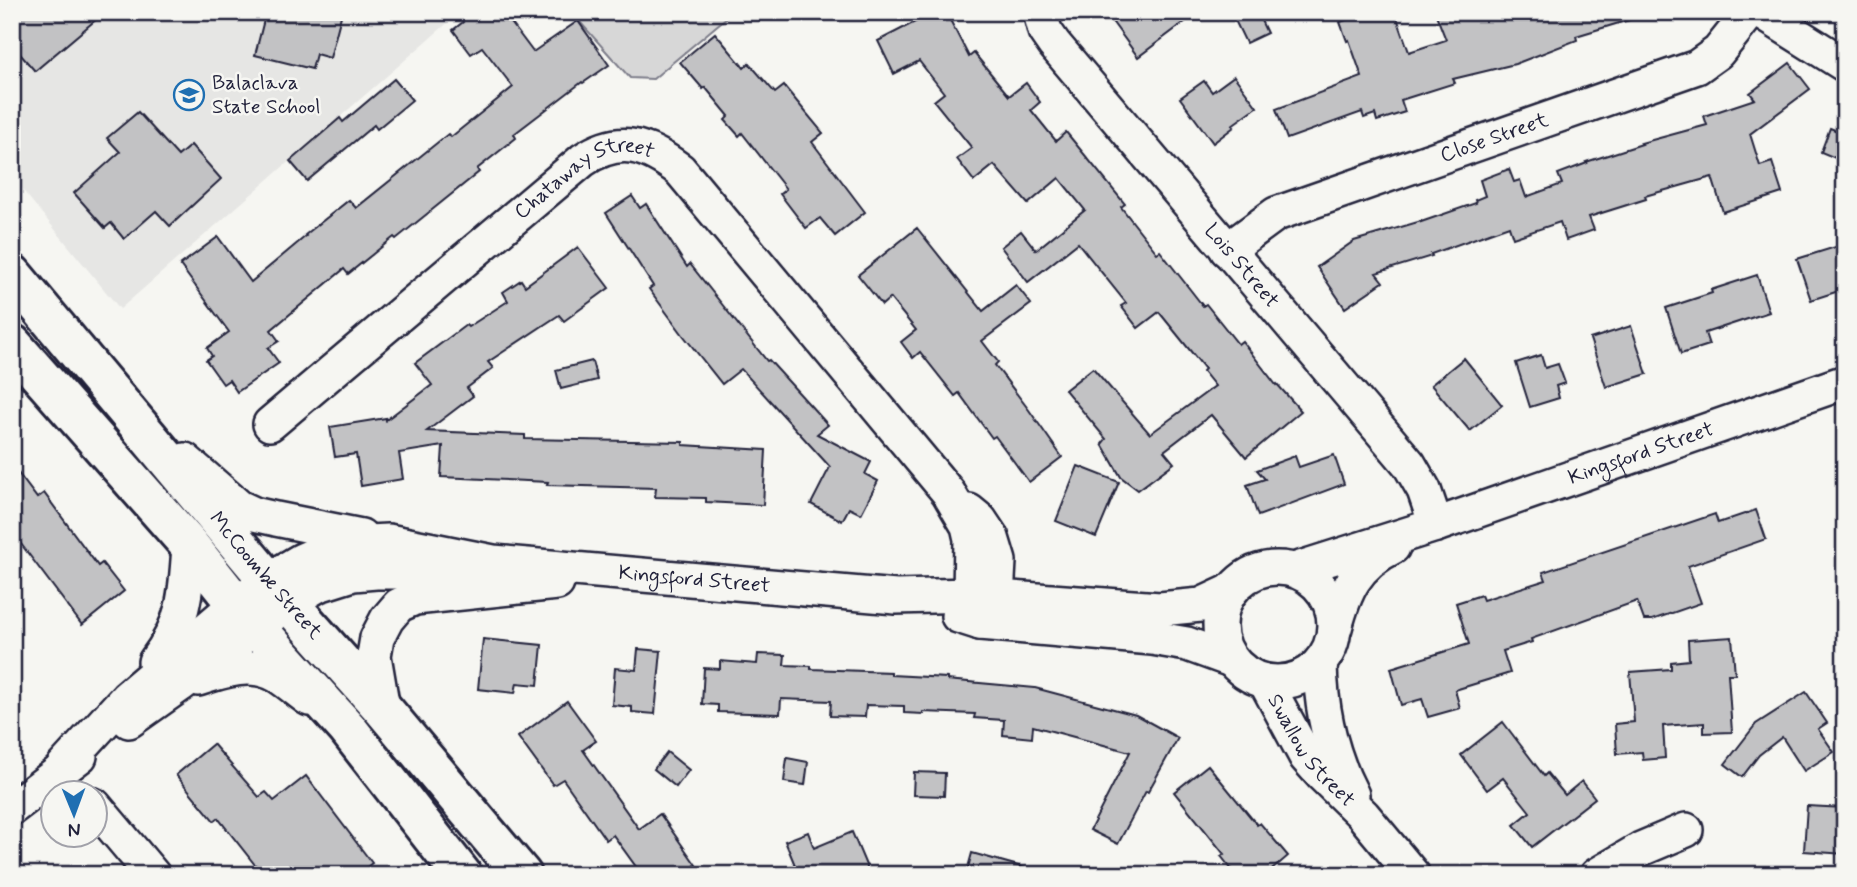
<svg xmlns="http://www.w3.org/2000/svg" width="1857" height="887" viewBox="0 0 1857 887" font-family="Mynerve,sans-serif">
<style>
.built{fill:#e6e6e4}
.green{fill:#d7d7d7;stroke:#7c7c89;stroke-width:2}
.building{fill:#c2c2c4;stroke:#22223b;stroke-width:2}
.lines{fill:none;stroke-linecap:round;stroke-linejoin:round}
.minor-casing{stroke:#22223b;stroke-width:38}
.major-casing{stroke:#22223b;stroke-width:44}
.minor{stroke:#f6f6f2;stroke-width:33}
.major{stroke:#f6f6f2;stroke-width:38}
.labels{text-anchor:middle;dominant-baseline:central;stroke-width:5;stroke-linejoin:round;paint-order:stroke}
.poi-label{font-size:21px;fill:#22223b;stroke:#f6f6f2;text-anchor:start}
.street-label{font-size:21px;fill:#22223b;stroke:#f6f6f2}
</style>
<rect width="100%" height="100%" fill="#f6f6f2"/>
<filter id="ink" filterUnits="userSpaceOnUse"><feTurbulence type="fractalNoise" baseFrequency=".0143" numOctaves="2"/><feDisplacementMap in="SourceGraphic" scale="14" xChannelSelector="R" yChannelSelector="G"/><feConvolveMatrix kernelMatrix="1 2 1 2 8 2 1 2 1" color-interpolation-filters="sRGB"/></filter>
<g filter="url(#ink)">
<path class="built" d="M12 12H460L120 309 12 177Z"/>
<path class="green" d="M571 12H733L653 79 630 78Z"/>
<g class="building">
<path d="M12 12H105L35 71 12 45Z"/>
<path d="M266 12H342L330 58 316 54 312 69 255 55Z"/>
<path d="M456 12H503L533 52 578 21 609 65 583 83 582 82 514 134 516 138 477 169 479 172 396 239 394 237 348 274 344 269 271 330 279 341 268 348 279 363 237 392 229 380 223 384 206 360 212 356 207 348 229 332 180 265 218 237 251 282 306 236 305 235 349 200 356 208 448 134 451 137 513 87 482 47 471 54 453 30 463 22Z"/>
<path d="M913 12H946L969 57 974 53 1009 96 1026 83 1040 102 1031 110 1056 141 1066 132 1125 204 1121 207 1157 253 1160 251 1203 306 1206 304 1238 344 1242 341 1276 385 1277 384 1301 411 1246 457 1211 415 1164 451 1174 463 1138 490 1121 477 1102 444 1106 439 1065 390 1093 368 1150 434 1215 386 1203 371 1205 369 1159 312 1138 328 1121 306 1126 303 1078 243 1028 282 1001 247 1021 231 1036 250 1085 210 1059 178 1028 204 994 165 974 181 957 159 972 148 934 101 944 93 919 61 894 74 878 41 917 21Z"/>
<path d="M1122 12H1198L1138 57 1111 20Z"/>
<path d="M1231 12H1257L1267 33 1246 43Z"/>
<path d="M1347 12H1395L1409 52 1446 40 1435 12H1638L1639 17 1576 36 1577 40 1515 64 1453 79 1455 83 1401 100 1405 112 1377 121 1375 114 1364 118 1362 112 1287 139 1276 109 1362 77 1349 40 1347 41 1340 22 1349 19Z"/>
<path d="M715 33 744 68 749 63 775 93 784 86 823 133 812 142 865 212 835 236 820 218 806 228 780 194 786 189 742 133 739 136 725 120 729 116 705 87 703 89 680 62Z"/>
<path d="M1790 63 1810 89 1750 134 1760 166 1772 162 1782 193 1723 212 1712 177 1645 196 1646 199 1589 217 1594 230 1566 240 1560 222 1513 238 1509 226 1431 254 1432 256 1376 273 1383 282 1345 308 1317 267 1354 241 1421 221V222L1476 203 1475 200 1485 196 1480 180 1509 169 1514 182 1520 180 1526 197 1562 184 1558 174 1587 163 1586 162 1642 144 1641 143 1707 125 1704 116 1755 99 1750 93Z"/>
<path d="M1234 76 1257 107 1232 125 1234 127 1213 143 1180 98 1204 81 1212 92Z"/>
<path d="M394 79 412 100 377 129 374 125 307 181 290 161 340 118 343 122Z"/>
<path d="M138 112 178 156 191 145 221 179 170 226 156 211 124 239 111 223 105 228 74 193 120 152 107 138Z"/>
<path d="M1830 128 1845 134V162L1821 152Z"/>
<path d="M632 196 640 208 646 204 687 267 690 264 767 361 769 360 828 425 817 434 871 462 865 474 878 481 861 514 849 508 842 521 811 504 830 467 741 369 722 384 683 335 649 289 653 286 606 213Z"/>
<path d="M917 228 983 311 1016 285 1031 304 982 341 998 362 995 365 1029 410 1062 457 1029 482 995 436 992 438 959 393 955 396 920 352 913 358 901 342 916 330 890 298 882 305 858 275Z"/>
<path d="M1845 244V289L1811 300 1797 259Z"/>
<path d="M578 247 609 288 564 321 559 315 488 362 493 368 467 388 473 396 427 431 525 435V439L683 442V445L766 450 763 505 706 502V498L655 497 656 488 547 485 548 482 441 477 443 446 399 453 403 479 361 486 356 454 335 457 330 427 386 418V420L432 385 415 363 466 325 468 327 508 301 503 292 521 280 525 286Z"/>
<path d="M1757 275 1769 312 1705 333 1709 345 1681 354 1666 308 1712 293 1711 290Z"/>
<path d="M1631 326 1647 374 1606 387 1590 339Z"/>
<path d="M1541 355 1545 368 1558 364 1565 383 1556 386 1559 398 1530 407 1516 363Z"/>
<path d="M1464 358 1502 405 1470 431 1431 385Z"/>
<path d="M592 361 597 380 561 389 556 370Z"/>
<path d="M1334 455 1344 484 1258 516 1247 485 1265 479 1257 470 1295 456 1299 467Z"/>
<path d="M12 465 37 498 44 493 98 566 102 563 124 591 82 625 12 532Z"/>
<path d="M1078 466 1119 482 1096 537 1056 521Z"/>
<path d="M1756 510 1766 539 1688 566 1701 603 1652 620H1644L1637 601 1531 639 1532 642 1503 651 1510 673 1455 690 1460 708 1428 717 1422 699 1401 705 1391 668 1469 644 1456 603 1481 595 1483 600 1546 580 1543 572 1715 514 1718 523Z"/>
<path d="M1732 637 1735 674H1728L1732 732 1704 733V723L1663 726 1665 758 1643 760 1642 752 1617 754 1615 724 1634 722 1630 672 1671 669V662L1689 660 1688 640Z"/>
<path d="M483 639 542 645 538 685 517 683 515 693 478 689Z"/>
<path d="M638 649 661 651 655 714 632 712V707L612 705 615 668 636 670Z"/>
<path d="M758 654 785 655 784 665 811 666V669L891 672V675L947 678V680L1035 688 1136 715 1178 738 1148 792 1146 791 1118 844 1090 830 1130 752 1033 726 1032 738 1003 735 1004 720 974 718 975 714 923 712V714L904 713V706L866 705 865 717 830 716 831 701 781 699 780 714 718 712V705L702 704 704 668 720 669V661L757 664Z"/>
<path d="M1806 692 1827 723 1818 729 1834 752 1804 771 1782 737 1759 755 1742 777 1725 764 1756 724Z"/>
<path d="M567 701 596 741 583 750 639 829 660 814 696 865 682 875H642L613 835 606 840 563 779 553 785 518 737Z"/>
<path d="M1503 722 1544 776 1547 773 1565 795 1582 781 1595 798 1532 847 1514 825 1530 812 1503 778 1487 790 1461 755Z"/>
<path d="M213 744 259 797 266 792 274 801 306 776 372 863 357 875H263L218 818 214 821 176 775Z"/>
<path d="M667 752 689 770 676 787 654 769Z"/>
<path d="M787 758 808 762 805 785 784 782Z"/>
<path d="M1208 765 1257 825 1260 823 1288 856 1266 875H1236L1221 856 1224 854 1174 792Z"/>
<path d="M914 772 945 773 944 796 913 795Z"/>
<path d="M1807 806 1845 808V854L1804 851Z"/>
<path d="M808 832 814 848 852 832 868 870 856 875H799L785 841Z"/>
<path d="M972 853 1029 869 1028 875H966Z"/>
</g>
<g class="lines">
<g class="minor-casing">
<g id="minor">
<path id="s1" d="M1040 12 1045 31 1054 44 1409 464 1424 490 1436 525"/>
<path d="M1761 12 1845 65"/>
<path id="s2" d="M1227 250 1276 214 1697 67 1718 52 1750 12"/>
<path id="s3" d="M270 424 583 160C620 135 647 145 680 170L948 492 968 526 971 539 970 595 980 623"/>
<path d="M185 460 239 507 254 514 276 519 361 536"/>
<path d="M969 511 980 520 992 538 999 561 997 598 985 615"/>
<circle cx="1277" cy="625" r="57"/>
<path id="s4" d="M1294 570 1436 525 1845 382"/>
<path d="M958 616 980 623 1152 638 1187 644 1231 660"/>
<path d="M1335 628C1345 590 1356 565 1393 547"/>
<path d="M155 662C185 622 186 594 189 545"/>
<path d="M1320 664C1321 710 1330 753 1352 795"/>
<path d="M198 679C224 670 253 661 278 676 289 683 299 692 309 699"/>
<path id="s5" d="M1265 681 1306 757 1323 776 1363 815 1413 875"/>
<path d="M383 709 374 656 377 638 387 619 399 605 415 598 557 583"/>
<path d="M129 721 180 685 289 602 318 585 353 574 376 572H437L470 567"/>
<path id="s6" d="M63 767 127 697 236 604 268 580 302 560 327 549 347 543 388 541 493 562 896 597 970 595 1160 609 1201 605 1229 592"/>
<path d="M94 805 153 875"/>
<path d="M12 808 80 756"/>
<path d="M1597 875 1641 849 1686 830"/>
</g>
</g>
<g class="major-casing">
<g id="major">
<path id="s7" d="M12 274 268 580 383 709 522 875"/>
<path d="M12 344 189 545 236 604 282 656 347 728 462 875"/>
</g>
</g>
<use href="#minor" class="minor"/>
<use href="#major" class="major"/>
</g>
</g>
<defs>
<g id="school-ring" transform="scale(1.575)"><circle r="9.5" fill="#f6f6f2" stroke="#1f6fb2" stroke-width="1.5"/><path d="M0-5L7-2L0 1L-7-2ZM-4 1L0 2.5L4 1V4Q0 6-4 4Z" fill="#1f6fb2"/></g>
</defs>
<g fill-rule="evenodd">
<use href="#school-ring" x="189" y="95"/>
</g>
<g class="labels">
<g class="poi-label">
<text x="212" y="83">Balaclava<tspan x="212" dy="24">State School</tspan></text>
</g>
<g class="street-label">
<text stroke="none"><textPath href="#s2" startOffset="292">Close Street</textPath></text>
<text stroke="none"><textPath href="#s3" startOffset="404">Chataway Street</textPath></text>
<text stroke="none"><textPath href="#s1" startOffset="326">Lois Street</textPath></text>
<text stroke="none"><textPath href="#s4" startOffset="366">Kingsford Street</textPath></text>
<text stroke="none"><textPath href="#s7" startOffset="394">McCoombe Street</textPath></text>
<text stroke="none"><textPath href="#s6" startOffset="716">Kingsford Street</textPath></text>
<text stroke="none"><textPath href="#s5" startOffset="84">Swallow Street</textPath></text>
</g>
</g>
<rect width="1857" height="887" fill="none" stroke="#f6f6f2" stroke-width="42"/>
<rect x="21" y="21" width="1815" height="845" fill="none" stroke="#22223b" stroke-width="2.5" filter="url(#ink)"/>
<g transform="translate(74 814) rotate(179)"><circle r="33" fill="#f6f6f2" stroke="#a1a1a9" stroke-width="2"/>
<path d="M0-5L12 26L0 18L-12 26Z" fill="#1f6fb2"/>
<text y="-10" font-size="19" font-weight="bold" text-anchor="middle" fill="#22223b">N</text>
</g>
</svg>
